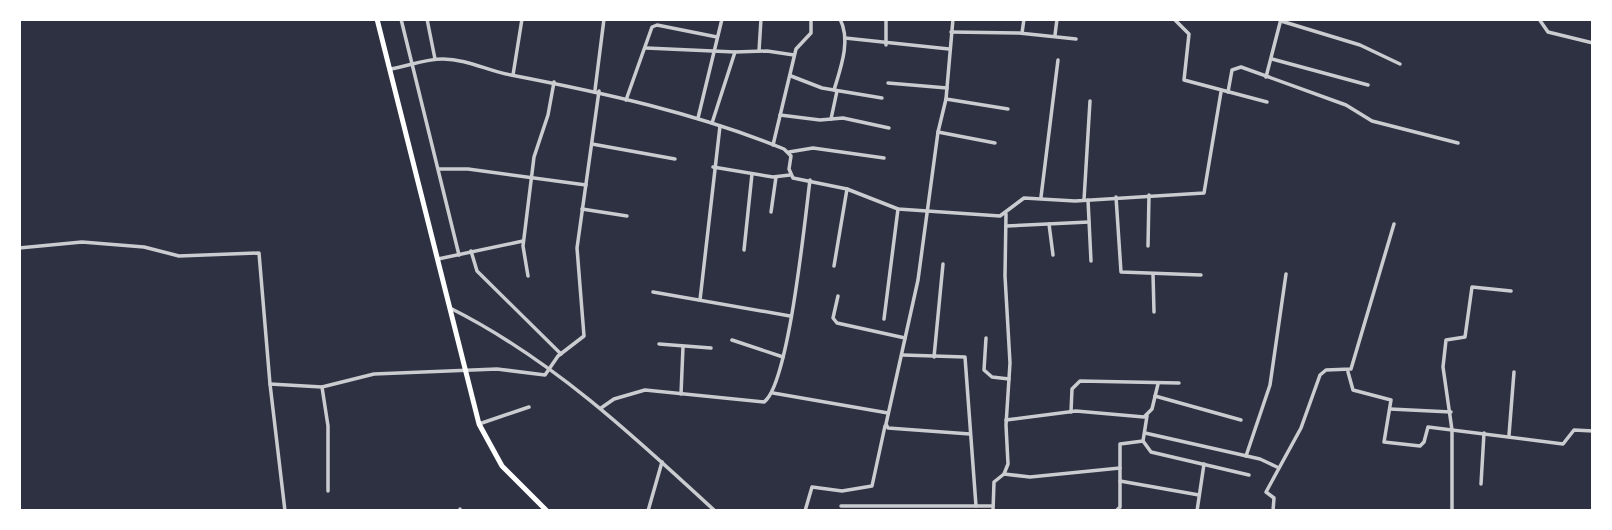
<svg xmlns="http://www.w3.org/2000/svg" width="1612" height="530" viewBox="0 0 1612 530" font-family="Montserrat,sans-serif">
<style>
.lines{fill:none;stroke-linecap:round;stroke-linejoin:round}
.minor{stroke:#caccd0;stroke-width:3.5}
.primary{stroke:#fff;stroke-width:5}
</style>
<rect width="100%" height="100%" fill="#2d3142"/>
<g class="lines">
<g class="minor">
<path d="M401 19 459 255"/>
<path d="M427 19 435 59"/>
<path d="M953 19 946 99 938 132 918 280 886 424 888 428 970 434"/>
<path d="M1174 19 1189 34 1184 80 1267 102"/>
<path d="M1539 19 1548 32 1593 43"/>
<path d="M1281 21 1360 45 1400 64"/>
<path d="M951 32 1019 33 1076 39"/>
<path d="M1022 33 1024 19"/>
<path d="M1055 35 1057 19"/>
<path d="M845 38 949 49"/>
<path d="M886 45V19"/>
<path d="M646 48 735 52 712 123"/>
<path d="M759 51 761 19"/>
<path d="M735 52 767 51 794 55"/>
<path d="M1272 59 1368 85"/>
<path d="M391 69C409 66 424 59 443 59 467 59 488 71 511 75 604 93 696 113 784 149L791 156 789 169 793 178 847 189 898 209 1000 216 1024 198 1075 201 1204 193 1221 92"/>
<path d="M513 75 522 19"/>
<path d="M791 76 822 88 882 98"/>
<path d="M1266 77 1281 19"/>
<path d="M888 83 947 88"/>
<path d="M595 90 604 19"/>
<path d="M834 90C841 67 851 40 840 19"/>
<path d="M1228 92 1232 70 1241 67 1346 105 1372 121 1458 143"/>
<path d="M946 99 1008 109"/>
<path d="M626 100 652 27 657 25 717 37"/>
<path d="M780 115 820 120 843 118 889 128"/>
<path d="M698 118 722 19"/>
<path d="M831 119 837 91"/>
<path d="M938 132 995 143"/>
<path d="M592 144 675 159"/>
<path d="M773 145 796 49 811 33V19"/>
<path d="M789 152 813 148 884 158"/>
<path d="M713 167 773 177 790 175"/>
<path d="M439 169H468L586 185"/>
<path d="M1041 197 1058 60"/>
<path d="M1116 197 1121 272 1201 275"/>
<path d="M1084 200 1090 101"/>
<path d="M1088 200 1091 261"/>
<path d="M582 209 627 216"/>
<path d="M771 212 776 177"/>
<path d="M1049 224 1053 255"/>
<path d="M1006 226 1089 222"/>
<path d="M1148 246 1149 195"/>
<path d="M19 248 82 242 144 247 179 256 259 253 270 384 285 511"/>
<path d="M744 250 752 174"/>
<path d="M471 251 477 271 561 354"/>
<path d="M438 259 523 241"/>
<path d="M834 266 847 189"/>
<path d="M1153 274 1154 312"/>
<path d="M528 276 523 246 534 157 548 115 554 82"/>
<path d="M653 292 790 316"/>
<path d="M838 296 833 318 837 323 905 338"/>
<path d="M700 300 720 126"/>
<path d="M450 308C550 358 633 435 715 511"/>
<path d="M884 319 898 209"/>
<path d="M986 338 984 370 992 377 1009 379"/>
<path d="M732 340 783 357"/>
<path d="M659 344 711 348"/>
<path d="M903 355 965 357 976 506"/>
<path d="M934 357 943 264"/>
<path d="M1348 372 1353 390 1391 400 1384 442 1420 446 1424 442 1428 427 1563 444 1574 430 1593 431"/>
<path d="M270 384 322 387 374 374 497 369 545 375 558 356 584 336 577 248 599 91"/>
<path d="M322 387 328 426V491"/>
<path d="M773 393 888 413"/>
<path d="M681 394 683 347"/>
<path d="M1155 396 1241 420"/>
<path d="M601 408 614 399 645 390 764 402C789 384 805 218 810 180"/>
<path d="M1390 409 1451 412"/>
<path d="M1071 412 1072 389 1080 381 1179 383"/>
<path d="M1006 420 1076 411 1144 417 1152 409 1158 384"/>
<path d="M479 424 529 407"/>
<path d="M1145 433 1260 459 1277 467"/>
<path d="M1509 435 1514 372"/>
<path d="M1143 441 1151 452 1249 475"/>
<path d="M1246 456 1270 385 1286 274"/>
<path d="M1004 474 1030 477 1120 468"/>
<path d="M1120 481 1199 495"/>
<path d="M1481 484 1484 433"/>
<path d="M841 506H993"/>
<path d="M460 509V511"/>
<path d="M648 511 662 462"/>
<path d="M805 511 812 487 842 491 872 486 885 426"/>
<path d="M993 511 994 482 1004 474 1008 464 1006 425 1010 363 1005 276 1006 214"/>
<path d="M1116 511 1120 507V444L1143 441 1147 416"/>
<path d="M1197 511 1204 464"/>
<path d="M1273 511 1274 498 1266 492 1301 428 1320 375 1326 370 1351 369 1394 224"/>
<path d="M1452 511V430L1443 367 1446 340 1465 337 1472 287 1511 291"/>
</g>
<path class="primary" d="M377 19 479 424 502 466 547 511"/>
</g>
<rect width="1612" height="530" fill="none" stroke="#ffffff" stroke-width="42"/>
</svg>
